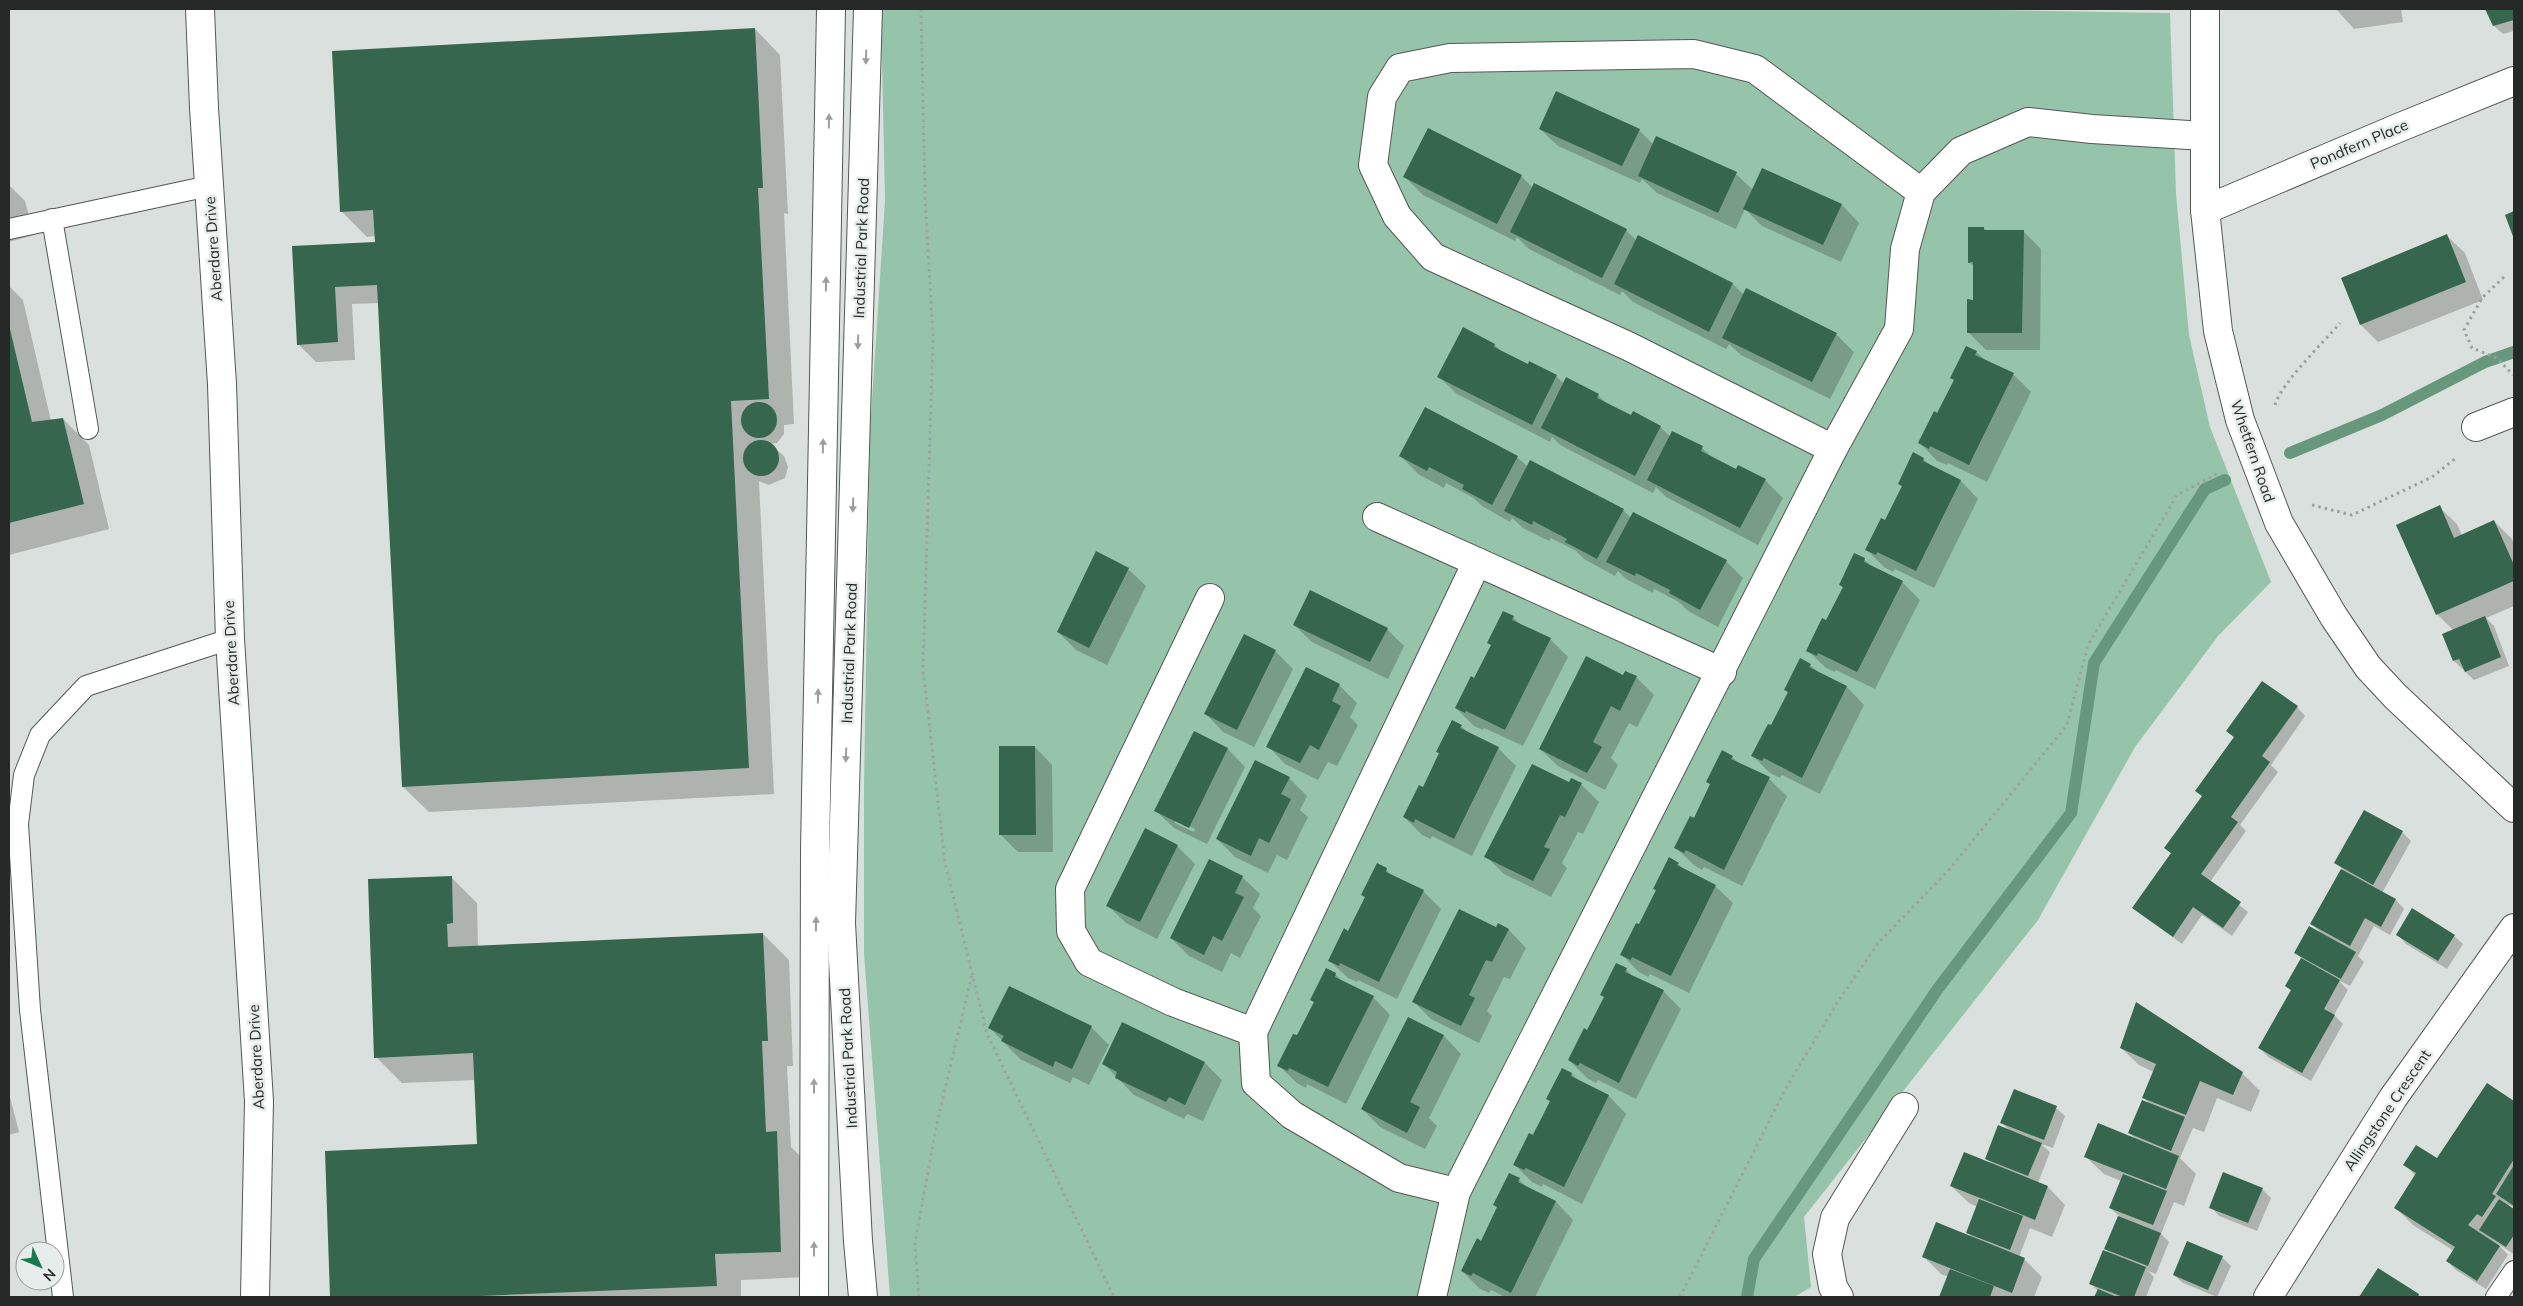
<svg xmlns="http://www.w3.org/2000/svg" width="2523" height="1306" viewBox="0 0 2523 1306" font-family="Mulish,sans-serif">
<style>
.green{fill:#96c4aa}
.shadow{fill:#0003;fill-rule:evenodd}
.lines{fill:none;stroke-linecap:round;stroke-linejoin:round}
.stream{stroke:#67987d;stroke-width:12}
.building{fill:#36674e}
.lane-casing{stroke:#535855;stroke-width:22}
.street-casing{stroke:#535855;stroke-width:30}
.secondary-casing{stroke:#535855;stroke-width:30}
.path{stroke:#9da29f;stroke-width:3;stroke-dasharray:2.5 4;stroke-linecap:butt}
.lane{stroke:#fff;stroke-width:20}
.street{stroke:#fff;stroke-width:28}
.secondary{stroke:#fff;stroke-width:28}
.oneway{fill:#9d9f9e}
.labels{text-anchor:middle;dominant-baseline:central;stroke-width:5;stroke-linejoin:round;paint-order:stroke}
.street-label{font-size:15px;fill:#262927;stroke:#e7edea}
</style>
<rect width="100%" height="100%" fill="#dae0dd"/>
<path class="green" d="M881 9H1934L2170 13 2176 194 2189 335 2210 427 2271 582 2218 636 2135 747 2038 920 1804 1217 1811 1287 1794 1297H890L864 953V786L870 431 885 201Z"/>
<g class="shadow">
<path d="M2336 9H2401L2403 22 2354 29Z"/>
<path d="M2487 9H2514V31L2503 34 2494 26Z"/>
<path d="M755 29 780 55 788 214 784 213 794 424 784 425V434L777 443 770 444 784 456 788 467 785 478 769 485 759 481 774 794 429 812 403 787 379 303 352 304 355 360 316 362 298 344 293 248 376 246V236L367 237 341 211Z"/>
<path d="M1540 129 1639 130 1653 144 1736 174 1753 190 1763 169 1842 205 1859 223 1841 262 1762 226 1745 209 1736 229 1657 193 1642 179 1640 183 1558 146Z"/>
<path d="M1521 176 1533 188 1626 230 1637 241 1639 237 1733 284 1744 295 1836 334 1854 352 1830 399 1741 355 1729 344 1726 349 1633 302 1622 291 1620 295 1529 249 1517 237 1515 241 1423 195 1405 177Z"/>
<path d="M9 185 25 201 34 235 9 242Z"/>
<path d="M1983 228 1987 231 2024 232 2041 249 2040 350H1986L1968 332 1974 301 1975 267 1969 262Z"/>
<path d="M2447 236 2465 253 2483 300 2378 342 2361 325Z"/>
<path d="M9 286 23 300 51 421 63 419 89 445 109 529 9 555Z"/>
<path d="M1495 345 1504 354 1528 366 1556 376 1564 384 1598 395 1607 404 1631 416 1660 427 1671 437 1702 448 1713 458 1736 470 1765 480 1783 498 1758 545 1666 497 1656 487 1653 493 1560 445 1552 437 1550 442 1457 394 1439 377Z"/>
<path d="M1967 348 1976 352 1985 360 2013 374 2031 392 1987 482 1948 463 1947 465 1937 461 1920 443 1938 415 1955 381Z"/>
<path d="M1401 456 1517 457 1528 467 1623 510 1631 518 1726 561 1743 578 1718 627 1688 611 1679 602 1654 589 1653 593 1626 579 1618 571 1615 576 1584 559 1576 551 1551 538 1549 541 1523 528 1512 518 1510 522 1482 506 1472 497 1446 483 1444 488 1418 474Z"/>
<path d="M1923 459 1931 466 1961 481 1978 499 1934 588 1895 569 1893 572 1884 567 1867 550 1885 521 1902 487 1900 484Z"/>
<path d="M2439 507 2457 524 2462 536 2494 521 2512 539 2514 545V606L2486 618 2494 626 2509 666 2474 680 2454 661 2443 634 2453 630 2437 614Z"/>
<path d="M1864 559 1872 567 1902 582 1920 600 1875 689 1836 670 1835 672 1826 668 1808 651 1826 622 1844 588 1841 585Z"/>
<path d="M1128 569 1146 586 1107 665 1076 650 1058 632Z"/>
<path d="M1513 617 1521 625 1550 639 1568 657 1523 746 1484 728 1483 730 1474 726 1456 708 1475 680 1492 646 1489 643Z"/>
<path d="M1294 625 1387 629 1404 646 1388 679 1312 642Z"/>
<path d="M1244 635 1275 651 1293 669 1254 747 1223 732 1206 714Z"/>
<path d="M1810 665 1819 673 1847 687 1864 705 1820 794 1782 775 1780 778 1770 773 1753 756 1772 727 1788 693 1786 690Z"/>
<path d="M1624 677H1636L1654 695 1637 727 1629 723 1611 758 1618 765 1605 790 1558 766 1540 749Z"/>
<path d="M1339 685 1357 703 1350 717 1358 725 1337 766 1328 762 1318 780 1285 764 1268 746Z"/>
<path d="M2297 707 2305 716 2271 765 2278 772 2240 825 2246 831 2210 882 2248 912 2232 936 2202 915 2182 944 2133 908 2172 854 2166 848 2203 797 2197 791 2234 738 2228 731Z"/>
<path d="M1461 726 1470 734 1498 748 1516 766 1472 856 1432 836 1431 839 1422 835 1404 817 1423 788 1440 754 1437 752Z"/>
<path d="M1035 747 1052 765 1053 852H1018L1000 834Z"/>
<path d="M1228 749 1245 767 1207 844 1174 828 1156 811ZM1175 820 1195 829 1194 832 1175 823Z"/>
<path d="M1732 757 1741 765 1769 779 1787 796 1742 886 1704 867 1702 870 1694 865 1676 848 1694 819 1711 785 1708 782Z"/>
<path d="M1289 778 1307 796 1300 810 1308 817 1287 860 1277 855 1268 873 1235 857 1217 839Z"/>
<path d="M1570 784H1581L1599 802 1583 834 1578 832 1562 863 1567 868 1551 897 1504 874 1486 856Z"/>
<path d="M2402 832 2411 841 2382 893 2396 900 2404 909 2390 935 2374 926 2358 956 2364 962 2350 986 2338 980 2348 990 2334 1015 2343 1024 2311 1081 2268 1057 2260 1048 2292 991 2286 986 2302 959 2296 953 2322 934 2312 924 2343 870 2336 863Z"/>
<path d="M1177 846 1195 864 1157 939 1126 923 1108 906Z"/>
<path d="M1678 864 1685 871 1715 886 1733 903 1689 993 1650 974 1648 977 1639 972 1621 954 1640 926 1657 891 1654 889Z"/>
<path d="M1386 870 1394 877 1423 891 1441 909 1397 999 1358 980 1357 982 1348 978 1330 961 1348 932 1366 898 1362 894Z"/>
<path d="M451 877 477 903 478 947 763 934 789 960 793 1066H787L791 1147 802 1158 807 1277 741 1280V1297H331L326 1152 478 1145 476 1080 402 1083 376 1057Z"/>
<path d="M1242 877 1260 894 1253 908 1261 916 1240 958 1231 953 1222 972 1189 956 1171 938Z"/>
<path d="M1499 925 1509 930 1526 948 1510 979 1504 977 1487 1011 1492 1016 1479 1043 1431 1019 1413 1001Z"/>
<path d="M2398 935 2454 936 2463 944 2447 969 2406 944Z"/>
<path d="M1617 965 1626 969 1634 978 1663 991 1681 1009 1636 1099 1598 1080 1596 1083 1587 1078 1569 1060 1588 1032 1605 998 1602 995Z"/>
<path d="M1335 974 1343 982 1373 997 1390 1015 1346 1104 1307 1084 1306 1088 1297 1083 1279 1066 1297 1037 1315 1003 1312 1000Z"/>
<path d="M1408 1018 1444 1036 1461 1054 1429 1118 1437 1126 1425 1149 1380 1127 1362 1109Z"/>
<path d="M1123 1024 1205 1063 1222 1080 1203 1121 1187 1114 1184 1119 1134 1095 1104 1064Z"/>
<path d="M1091 1027 1109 1045 1089 1085 1073 1077 1070 1083 1020 1059 990 1028Z"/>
<path d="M2121 1048 2242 1073 2260 1091 2251 1112 2217 1098 2204 1132 2193 1128 2180 1158 2196 1174 2184 1206 2174 1202 2161 1234 2169 1242 2156 1274 2148 1271 2154 1277 2146 1297H2096L2098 1291 2091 1284 2111 1255 2105 1249 2119 1216 2110 1208 2121 1181 2104 1174 2086 1157 2136 1139 2129 1133 2150 1104 2144 1098 2154 1072 2139 1065Z"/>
<path d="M1572 1074 1579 1081 1609 1096 1626 1114 1582 1204 1543 1184 1542 1187 1532 1182 1515 1165 1551 1102 1547 1099Z"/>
<path d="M2487 1084 2514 1102V1208L2510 1205 2508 1207 2514 1211V1254L2498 1244 2508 1255 2486 1289 2456 1270 2447 1261 2454 1251 2413 1225 2395 1207 2416 1176 2405 1165 2438 1160Z"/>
<path d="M2014 1091 2056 1108 2065 1116 2053 1148 2041 1144 2050 1152 2038 1183 2048 1187 2065 1205 2052 1237 2030 1228 2019 1257 2024 1259 2042 1277 2034 1297H1941L1949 1277 1941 1274 1923 1256 1973 1238 1967 1232 1978 1207 1969 1203 1951 1186 1993 1165 1986 1159 2011 1132 2002 1123Z"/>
<path d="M9 1093 19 1132 9 1135Z"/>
<path d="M1519 1180 1528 1188 1556 1202 1573 1220 1535 1297H1505L1491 1290 1489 1293 1480 1289 1462 1271 1481 1242 1498 1208 1495 1205Z"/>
<path d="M2262 1189 2271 1198 2257 1231 2219 1216 2211 1207Z"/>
<path d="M2222 1257 2231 1266 2217 1297 2183 1283 2174 1275Z"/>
<path d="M2378 1270 2419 1295 2421 1297H2360Z"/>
</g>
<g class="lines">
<g class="stream">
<path d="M2290 453 2382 415 2485 362 2514 352"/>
<path d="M1747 1297 1754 1259 1937 990 2071 813 2094 663 2205 489 2225 480"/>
</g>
</g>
<g class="building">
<path d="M2485 9H2514V20L2493 26Z"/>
<path d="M755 28 763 188H758L769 399 731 401 749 768 402 787 377 285 335 287 338 342 297 345 292 246 375 242 373 210 340 212 332 51Z"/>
<path d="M1556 91 1640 129 1622 166 1539 129Z"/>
<path d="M1428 128 1522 175 1497 224 1403 177Z"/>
<path d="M1656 136 1737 172 1718 213 1638 176Z"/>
<path d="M1762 168 1842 204 1823 245 1743 209Z"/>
<path d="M1534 183 1627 229 1602 278 1510 232Z"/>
<path d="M2514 211V239L2505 215Z"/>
<path d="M1968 227H1984V230H2024L2022 333H1967V299L1973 300V262L1968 263Z"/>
<path d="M2447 234 2466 282 2360 325 2341 278Z"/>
<path d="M1638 235 1733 283 1709 332 1614 284Z"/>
<path d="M1746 288 1837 333 1812 382 1722 338Z"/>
<path d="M9 325 32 422 63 418 84 504 9 523Z"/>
<path d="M1463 327 1495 344 1494 347 1528 364 1529 361 1557 375 1532 425 1437 377Z"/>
<path d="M1966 346 1977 351 1975 355 2014 373 1969 465 1930 446 1929 449 1918 443 1934 411 1937 413 1954 380 1950 378Z"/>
<path d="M1566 377 1599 394 1597 398 1631 415 1633 411 1661 426 1635 476 1541 428Z"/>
<circle cx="759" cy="420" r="18"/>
<path d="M1425 407 1518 456 1492 505 1462 489 1464 485 1429 467 1427 471 1399 456Z"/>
<path d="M1672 431 1703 446 1701 451 1736 469 1738 465 1766 479 1740 528 1647 480Z"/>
<circle cx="761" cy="458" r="18"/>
<path d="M1913 452 1924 458 1923 461 1961 480 1916 571 1877 552 1876 555 1865 550 1881 518 1885 520 1902 486 1898 484Z"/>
<path d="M1530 460 1624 509 1597 559 1565 542 1567 539 1533 521 1532 525 1504 511Z"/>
<path d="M2440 505 2454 538 2494 520 2514 565V581L2436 615 2396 525Z"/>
<path d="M1633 512 1727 560 1700 610 1669 593 1670 590 1636 573 1635 576 1606 562Z"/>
<path d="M1096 551 1129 568 1089 648 1057 632Z"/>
<path d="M1854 553 1865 558 1864 562 1903 581 1857 672 1818 653 1817 656 1806 651 1822 618 1826 620 1843 587 1839 585Z"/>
<path d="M1310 590 1388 628 1370 662 1293 625Z"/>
<path d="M1503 611 1514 616 1512 620 1551 638 1505 730 1466 711 1465 713 1455 708 1471 676 1474 678 1491 645 1487 643Z"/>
<path d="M2485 616 2501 657 2465 672 2459 659 2453 661 2442 634Z"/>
<path d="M1244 634 1276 650 1237 730 1204 714Z"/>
<path d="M1586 656 1623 675 1625 671 1637 676 1620 711 1611 706 1593 742 1602 747 1587 773 1539 749Z"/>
<path d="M1800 658 1811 664 1809 667 1847 686 1802 778 1764 758 1762 761 1751 756 1768 724 1771 725 1788 692 1784 690Z"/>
<path d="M1306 667 1340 684 1332 701 1341 706 1319 750 1310 745 1300 763 1266 747Z"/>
<path d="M2262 681 2298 706 2262 756 2270 762 2231 817 2238 822 2201 874 2241 902 2223 928 2193 907 2173 937 2132 908 2171 853 2164 848 2202 796 2195 791 2234 737 2226 731Z"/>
<path d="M1452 720 1462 725 1460 728 1499 747 1454 839 1415 819 1414 823 1403 817 1419 785 1423 787 1439 753 1436 752Z"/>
<path d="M1194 731 1228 748 1189 828 1154 811Z"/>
<path d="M999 746H1035L1036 835H999Z"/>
<path d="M1722 750 1733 756 1731 759 1770 777 1724 870 1686 850 1684 853 1674 848 1690 816 1694 818 1710 784 1706 782Z"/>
<path d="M1255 760 1290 777 1281 794 1291 799 1269 843 1259 838 1251 856 1216 839Z"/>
<path d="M1532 764 1569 782 1571 778 1582 783 1565 817 1560 815 1544 847 1550 849 1533 881 1484 857Z"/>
<path d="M2364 810 2403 831 2373 885 2334 863Z"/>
<path d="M1145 828 1178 845 1140 922 1106 906Z"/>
<path d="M1669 857 1679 863 1677 865 1716 885 1671 976 1632 957 1631 960 1620 955 1636 923 1639 924 1656 890 1653 889Z"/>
<path d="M1209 859 1243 876 1235 893 1244 897 1222 941 1213 936 1204 955 1170 938Z"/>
<path d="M1377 863 1387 868 1386 872 1424 890 1379 982 1340 963 1339 966 1328 961 1344 928 1348 931 1365 897 1361 895Z"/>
<path d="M2341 869 2396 899 2381 927 2365 918 2350 946 2310 924Z"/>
<path d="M452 876 453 923 447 924 448 947 763 933 768 1041H762L766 1132 777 1131 781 1252 715 1254 717 1286 457 1297H330L325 1151 477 1144 473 1053 374 1058 368 879Z"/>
<path d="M2412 908 2455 935 2438 961 2396 935Z"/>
<path d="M1459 909 1496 927 1498 923 1509 929 1492 962 1486 960 1469 995 1475 998 1461 1026 1412 1002Z"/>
<path d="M2309 926 2356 952 2341 979 2294 953Z"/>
<path d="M2301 958 2340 980 2324 1009 2335 1015 2302 1073 2258 1048 2291 990 2285 986Z"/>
<path d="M1616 963 1627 968 1625 972 1664 990 1619 1083 1580 1063 1578 1066 1568 1060 1584 1028 1587 1030 1604 997 1600 995Z"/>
<path d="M1326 968 1336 973 1335 977 1374 996 1328 1087 1289 1068 1288 1071 1277 1066 1293 1034 1297 1035 1314 1002 1310 1000Z"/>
<path d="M1009 986 1092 1026 1072 1069 1055 1061 1053 1067 1001 1041 1004 1036 988 1028Z"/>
<path d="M2136 1002 2243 1072 2233 1095 2200 1081 2186 1115 2142 1098 2156 1064 2120 1048Z"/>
<path d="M1408 1017 1444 1035 1410 1102 1420 1107 1407 1133 1361 1109Z"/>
<path d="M1122 1022 1205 1062 1185 1105 1169 1097 1166 1102 1115 1078 1117 1072 1102 1064Z"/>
<path d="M1562 1068 1572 1073 1571 1076 1609 1095 1564 1187 1526 1168 1524 1170 1513 1165 1529 1133 1533 1135 1550 1101 1546 1099Z"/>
<path d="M2487 1083 2514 1101V1159L2492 1194 2496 1196 2482 1217 2477 1214 2468 1225 2500 1246 2477 1281 2446 1261 2455 1247 2394 1208 2416 1173 2403 1165 2416 1145 2437 1158Z"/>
<path d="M2014 1089 2057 1106 2044 1140 2000 1123Z"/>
<path d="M2142 1100 2185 1117 2171 1151 2128 1133Z"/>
<path d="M2098 1123 2179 1156 2166 1189 2084 1157Z"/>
<path d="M1998 1125 2042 1143 2028 1176 1985 1159Z"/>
<path d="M1964 1152 2048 1186 2035 1220 1950 1186Z"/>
<path d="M2514 1165V1206L2496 1194Z"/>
<path d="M2223 1172 2263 1188 2248 1223 2209 1208Z"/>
<path d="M1509 1173 1520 1178 1518 1182 1556 1201 1511 1293 1473 1273 1471 1276 1461 1271 1477 1238 1481 1241 1497 1207 1493 1205Z"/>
<path d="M2123 1174 2167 1191 2153 1225 2109 1208Z"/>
<path d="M1979 1199 2023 1216 2010 1250 1966 1233Z"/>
<path d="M2499 1199 2514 1209V1235L2506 1247 2479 1230Z"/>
<path d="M2118 1216 2161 1233 2148 1266 2104 1249Z"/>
<path d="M1936 1222 2025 1258 2012 1293 1922 1257Z"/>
<path d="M2187 1241 2223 1256 2208 1290 2173 1275Z"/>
<path d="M2103 1250 2146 1267 2134 1297H2123L2089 1284Z"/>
<path d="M2378 1268 2419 1294 2418 1297H2359Z"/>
<path d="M1950 1269 1994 1286 1990 1297H1939Z"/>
<path d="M2098 1289 2117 1297H2094Z"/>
</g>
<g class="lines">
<g class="lane-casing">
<g id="lane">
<path d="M52 219 88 429"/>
<path d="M9 229 209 186"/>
<path d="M63 1297 30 1010 18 824 24 775 40 735 86 686 230 639"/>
<path d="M2496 1297 2514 1271"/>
</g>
</g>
<g class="street-casing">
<g id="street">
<path d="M200 9 204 108 222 384 230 639 259 1101 255 1297"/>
<path d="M2205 9V210L2218 331 2240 420 2279 523 2334 617 2368 667 2395 696 2514 808"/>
<path d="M2205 210 2398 128 2514 81"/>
<path d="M2476 427 2514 412"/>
<path d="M1833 449 1628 346 1433 257 1397 216 1373 165 1382 97 1400 68 1450 58 1694 54 1755 69 1921 192"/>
<path d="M1377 517 1722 672"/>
<path d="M1210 598 1070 889 1071 931 1089 962 1173 1002 1253 1032"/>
<path d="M1456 1192 1399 1178 1292 1115 1256 1083 1253 1032 1477 562"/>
<path d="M1432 1297 1456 1192 1833 449 1899 329 1905 249 1921 192 1961 151 2028 122 2092 129 2205 136"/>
<path d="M1839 1297 1833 1287 1827 1254 1835 1218 1904 1107"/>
<path d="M2268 1297 2393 1098 2514 928"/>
</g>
</g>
<g class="secondary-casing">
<g id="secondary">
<path d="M814 1297 815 850 831 9"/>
<path d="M863 1297 858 1241 841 923 868 9"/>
</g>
</g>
<g class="path">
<path d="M921 9 925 197 933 336 923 669 945 863 987 1034 1114 1297"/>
<path d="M2504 277 2482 298 2464 330 2472 348 2497 358 2513 375"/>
<path d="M2275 405C2282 382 2323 343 2340 323"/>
<path d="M2312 505 2352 515 2432 477 2456 458"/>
<path d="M919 1297 915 1243 937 1123 972 975"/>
<path d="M1680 1297 1786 1088 1837 1003 1879 942 1948 871 2067 725 2088 645 2177 495 2220 472"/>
</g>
<use href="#lane" class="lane"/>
<use href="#street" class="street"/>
<use href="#secondary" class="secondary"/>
</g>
<defs><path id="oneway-solid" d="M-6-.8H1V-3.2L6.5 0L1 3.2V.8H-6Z" transform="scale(1.25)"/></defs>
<g class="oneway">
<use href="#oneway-solid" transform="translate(866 57) rotate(92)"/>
<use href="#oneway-solid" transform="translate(829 121) rotate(-89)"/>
<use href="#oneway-solid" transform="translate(826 284) rotate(-89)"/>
<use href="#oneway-solid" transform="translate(858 342) rotate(92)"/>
<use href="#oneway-solid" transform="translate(823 446) rotate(-89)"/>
<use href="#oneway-solid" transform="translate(853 505) rotate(92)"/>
<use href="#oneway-solid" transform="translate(818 696) rotate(-89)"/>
<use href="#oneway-solid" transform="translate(846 755) rotate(92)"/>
<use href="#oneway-solid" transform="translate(816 924) rotate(-89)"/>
<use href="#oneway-solid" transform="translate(814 1086) rotate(-90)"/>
<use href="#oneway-solid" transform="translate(814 1249) rotate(-90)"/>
</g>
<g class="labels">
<g class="street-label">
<text transform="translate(2359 144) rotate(-23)">Pondfern Place</text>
<text transform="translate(861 248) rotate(-88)">Industrial Park Road</text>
<text transform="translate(213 249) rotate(-94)">Aberdare Drive</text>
<text transform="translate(2253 451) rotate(71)">Whetfern Road</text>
<text transform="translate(231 653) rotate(-93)">Aberdare Drive</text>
<text transform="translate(849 653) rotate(-88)">Industrial Park Road</text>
<text transform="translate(256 1057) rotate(-93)">Aberdare Drive</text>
<text transform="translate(848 1058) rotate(-93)">Industrial Park Road</text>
<text transform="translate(2387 1110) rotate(-56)">Allingstone Crescent</text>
</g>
</g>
<rect width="2523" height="1306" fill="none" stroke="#262927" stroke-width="20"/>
<g transform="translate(40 1266) rotate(134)"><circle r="24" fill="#e7edea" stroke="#9a9f9c"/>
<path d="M0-4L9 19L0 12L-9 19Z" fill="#197a52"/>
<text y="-8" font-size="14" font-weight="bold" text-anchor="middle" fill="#262927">N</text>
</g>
</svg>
